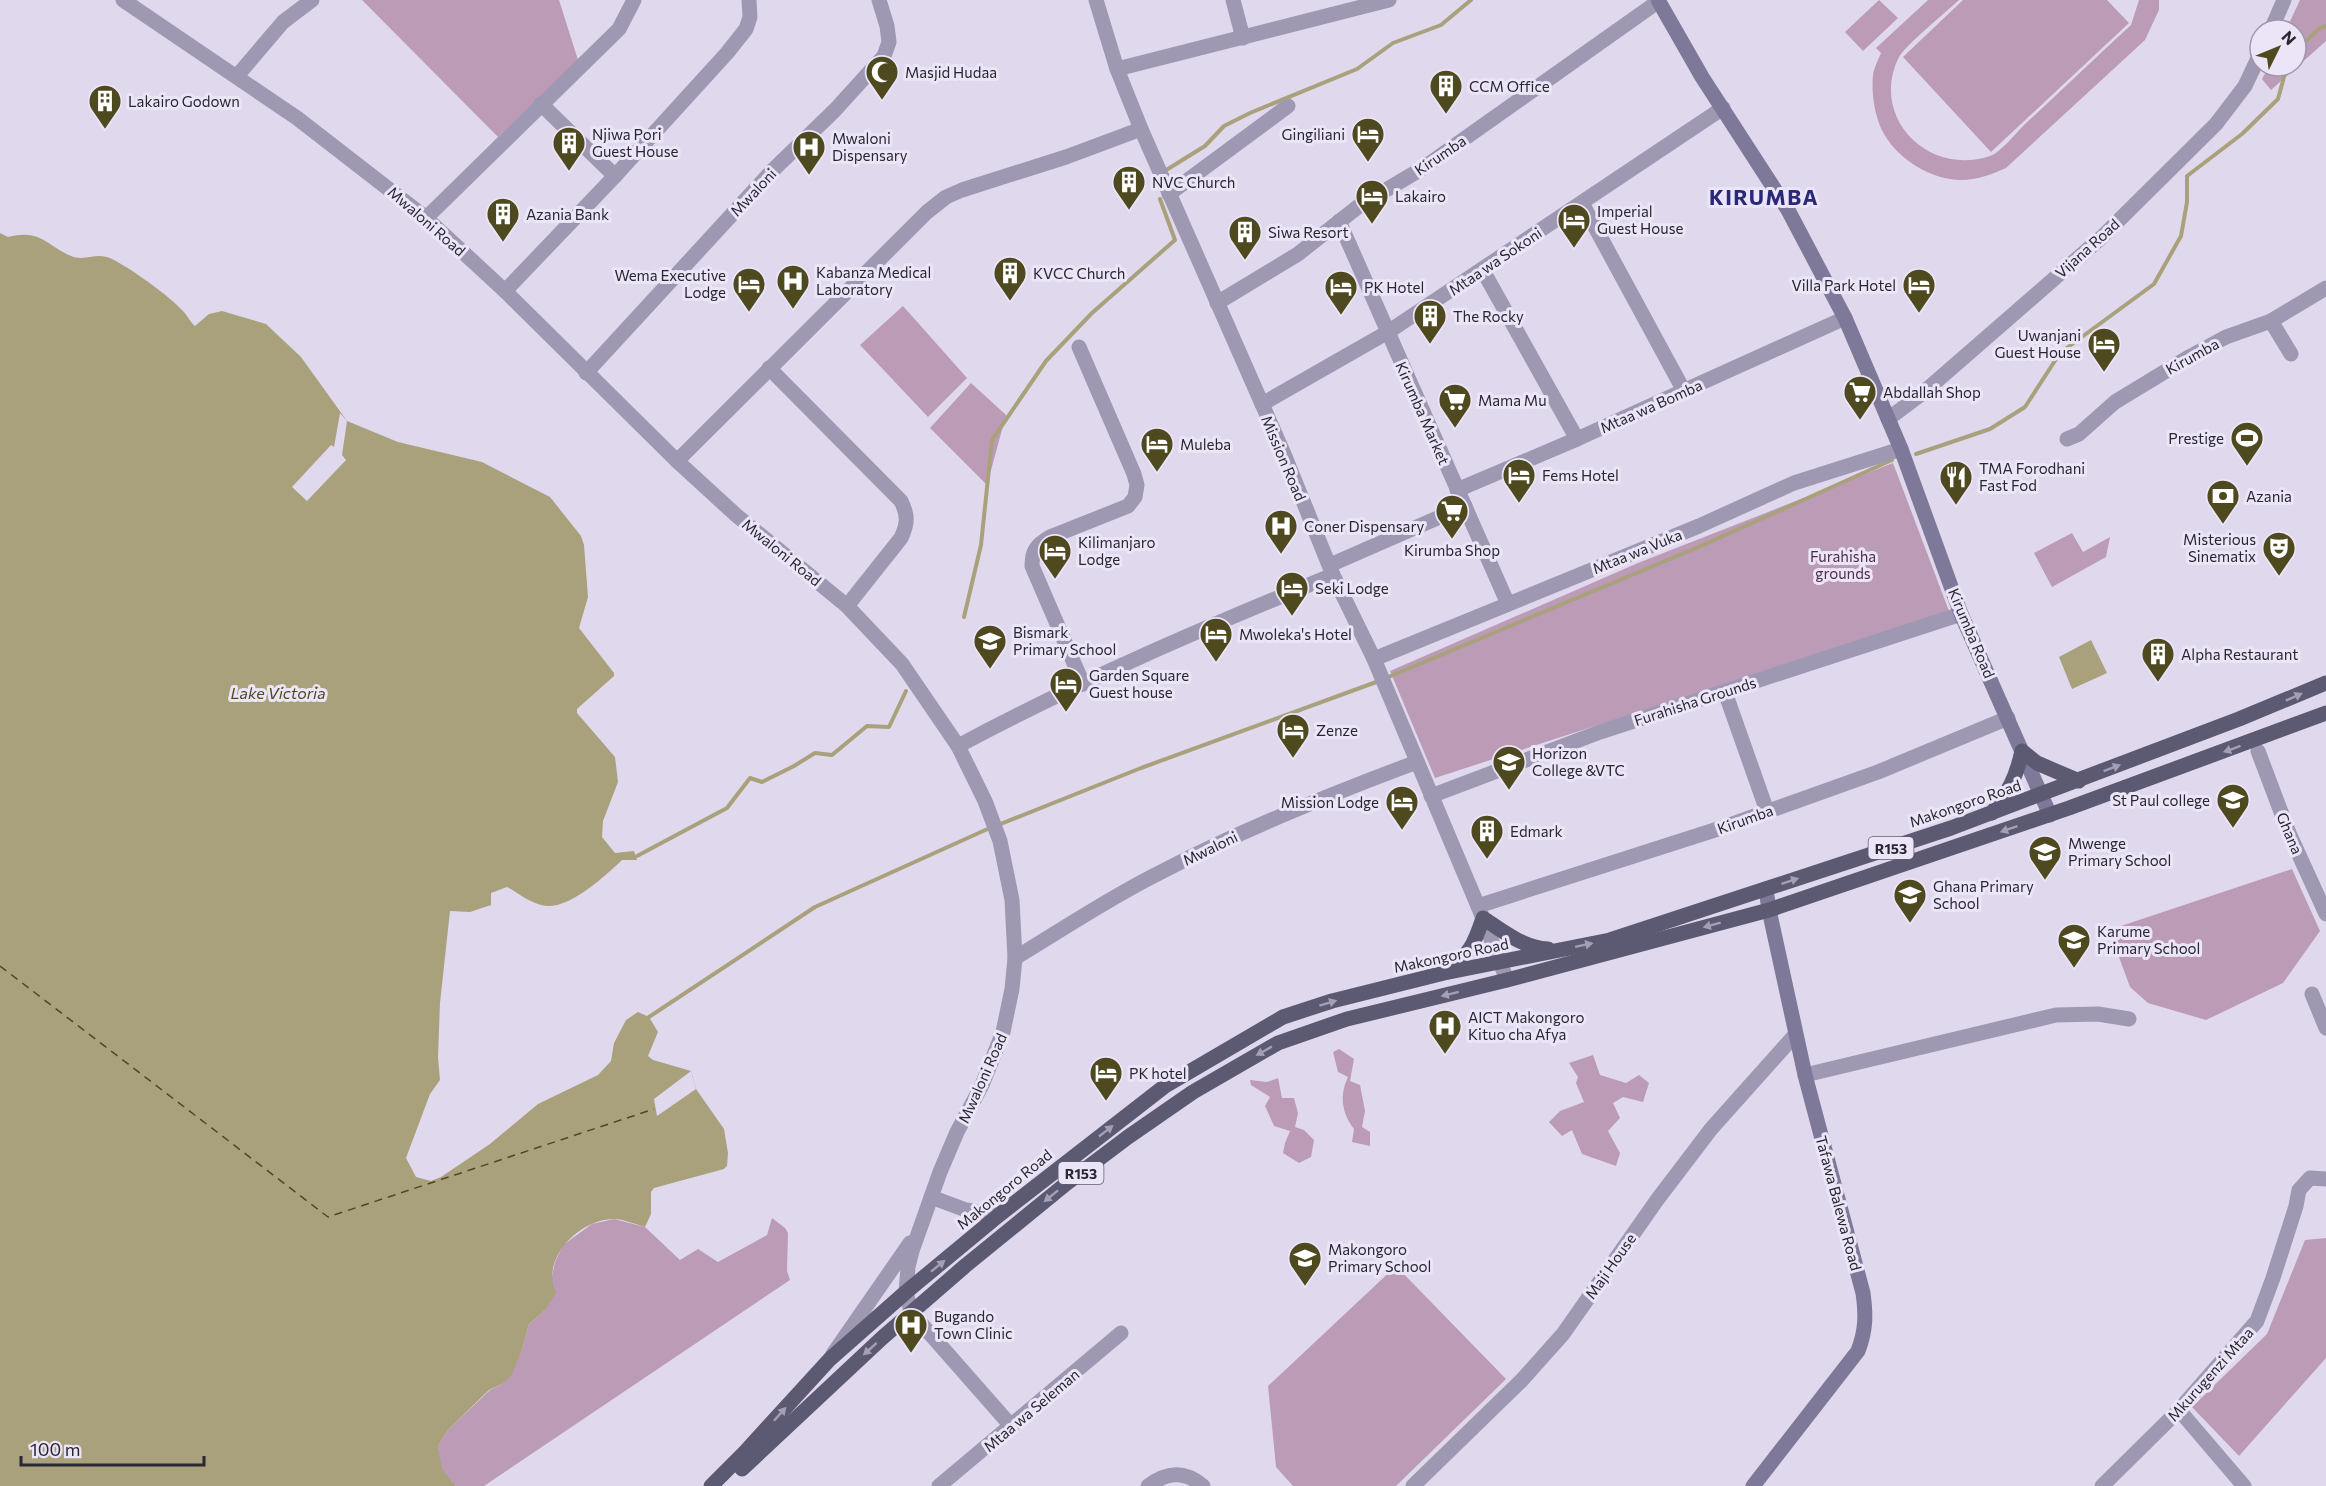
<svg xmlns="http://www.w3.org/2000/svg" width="2326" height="1486" viewBox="0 0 2326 1486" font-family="Commissioner,sans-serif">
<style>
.green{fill:#bc9bb7}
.water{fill:#a9a17b}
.pier{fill:#e0d9ee}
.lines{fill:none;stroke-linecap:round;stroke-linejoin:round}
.stream{stroke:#a9a17b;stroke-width:4}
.ferry{stroke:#4f4920;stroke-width:1.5;stroke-dasharray:8 6;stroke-linecap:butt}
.minor{stroke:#9f98b3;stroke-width:15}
.tertiary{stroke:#9f98b3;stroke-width:15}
.secondary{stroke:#7e7998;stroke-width:15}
.primary{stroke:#5c5973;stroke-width:15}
.oneway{fill:#a49fb5}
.labels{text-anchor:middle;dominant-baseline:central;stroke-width:6;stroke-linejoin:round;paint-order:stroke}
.shield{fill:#ebe5f7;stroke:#62606d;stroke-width:1.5}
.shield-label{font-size:14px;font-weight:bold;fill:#282732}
.poi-label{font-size:15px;fill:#282732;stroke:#ebe5f7;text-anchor:start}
.street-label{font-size:15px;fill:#282732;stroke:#ebe5f7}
.park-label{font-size:15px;fill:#4e2d49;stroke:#ebe5f7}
.water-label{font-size:16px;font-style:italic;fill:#4f4920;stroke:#ebe5f7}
.district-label{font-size:21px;font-weight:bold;letter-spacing:1.5px;fill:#2a2879;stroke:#ebe5f7}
</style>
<rect width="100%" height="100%" fill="#e0d9ee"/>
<g class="green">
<path d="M362 0H559L578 60 498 137Z"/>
<path d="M1879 0 1898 18 1863 51 1845 32Z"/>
<path d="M1928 0H1959C1947 11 1905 46 1899 57 1869 117 1928 177 1990 156 2000 153 2016 133 2024 125 2060 92 2095 58 2131 25L2139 0H2159V10L2145 40 2006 168C1992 174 1978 180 1961 180 1932 180 1899 160 1884 134 1875 119 1871 93 1873 75 1874 68 1878 60 1881 53L1876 48Z"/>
<path d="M1963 0H2107L2129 23 1991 152 1903 57Z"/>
<path d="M2300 0H2326V41L2271 90 2262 79 2269 66H2296V30H2286Z"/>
<path d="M903 306 967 378 928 417 860 345Z"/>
<path d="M971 383 1006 415 987 485 930 428Z"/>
<path d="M1893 463 1949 611 1435 778 1390 671 1638 563Z"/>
<path d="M2072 533 2083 552 2110 537 2106 557 2052 587 2034 553Z"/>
<path d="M2292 869 2320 931 2283 983 2206 1020 2148 1003 2130 987 2109 930Z"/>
<path d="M1339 1049 1354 1059 1350 1081 1360 1085 1365 1111 1362 1127 1370 1132V1146L1352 1142 1354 1129C1342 1113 1339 1096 1348 1077L1338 1072 1333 1052Z"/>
<path d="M1593 1055 1600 1075 1626 1083 1639 1075 1649 1083 1643 1102 1623 1097 1613 1103 1620 1118 1608 1131 1620 1153 1616 1166 1582 1154 1572 1130 1562 1136 1549 1122 1560 1111 1584 1102 1576 1083 1578 1077 1569 1063Z"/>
<path d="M1278 1078 1282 1098H1294L1298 1113 1295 1127 1304 1130 1314 1140 1311 1157 1299 1163 1283 1153 1285 1143 1290 1131 1274 1126 1265 1106 1270 1097 1251 1085 1250 1080 1267 1082Z"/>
<path d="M772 1218 785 1228 788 1233 787 1271 790 1280 484 1486H456L441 1469 438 1446 448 1430 490 1390 502 1384 522 1350 529 1324 545 1310 555 1262 563 1245 592 1224 614 1219 645 1227 680 1260 698 1249 718 1262 767 1235Z"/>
<path d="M2326 1238V1358L2239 1456 2192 1407 2267 1334 2305 1240Z"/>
<path d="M1396 1266 1506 1379 1396 1486H1293L1276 1467 1268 1386Z"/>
</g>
<g class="water">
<path d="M0 233 8 237C41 229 44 244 71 256 86 262 96 251 112 259 132 269 168 295 183 311 188 316 190 322 195 326L209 314 222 311 266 324 301 357 347 421 398 442 482 462 550 497 581 536 584 545 588 597 579 628 614 673V676L577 709V713L615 757 618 782 603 821 602 837 615 853 634 851 637 860H622C605 876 566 913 541 905 529 902 518 893 507 887L491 893V905L470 912 450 911 440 1003 438 1057 440 1080 430 1094 406 1158 416 1177 431 1181 441 1177 490 1144 538 1104 598 1075 611 1061 614 1043 626 1020 638 1012 649 1017 658 1032 648 1056 653 1060 691 1071 696 1089 724 1129 728 1153 727 1166 724 1169 654 1188 651 1192V1214L645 1227C635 1224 623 1219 613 1219 579 1220 540 1258 556 1293L545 1310 529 1324 522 1350 511 1376 502 1384 489 1390 448 1430 438 1446 442 1469 456 1486H0Z"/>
<path d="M2091 640 2107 673 2072 689 2059 657Z"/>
</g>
<g class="pier">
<path d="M340 413 347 421 342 455 346 460 307 501 292 487 331 445 334 447Z"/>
<path d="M691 1071 696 1089 657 1116 654 1099Z"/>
</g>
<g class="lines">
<g class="stream">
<path d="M2296 50 2319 29 2326 26"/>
<path d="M1163 172 1205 146 1224 126 1250 113 1357 69 1393 43 1441 25 1471 0"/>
<path d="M1916 454 1990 429 2025 407 2060 353 2154 284 2181 236 2187 202V176L2242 134 2278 99 2287 66"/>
<path d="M964 617 981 545 992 440 1046 361 1092 313 1175 240 1160 199"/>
<path d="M1386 678 1701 546 1892 460"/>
<path d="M998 825 1141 768 1379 681"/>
<path d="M637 856 727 808 750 778 762 782 794 766 815 753 832 755 867 726 889 727 906 691"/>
<path d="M649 1017 815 907 992 827"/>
</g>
<path class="ferry" d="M0 966 328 1217 654 1109"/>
<g class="minor">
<path d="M1233 0 1243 38"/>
<path d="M2271 30 2284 0"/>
<path d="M1117 69 1389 0"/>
<path d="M237 76 283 22 312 0"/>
<path d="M541 104 615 176"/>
<path d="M1169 194 1288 106"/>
<path d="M1582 203 1684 391"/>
<path d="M426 218 619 29 634 0"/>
<path d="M1339 221 1508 604"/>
<path d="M1482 269 1577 439"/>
<path d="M505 291 615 176 727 53 746 29 750 17 749 0"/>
<path d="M1217 303 1298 254 1359 206 1423 168 1659 1"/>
<path d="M2271 321 2291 354"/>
<path d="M1079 347 1134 474 1137 485 1135 497 1128 506 1050 537C1037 545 1032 550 1032 566L1083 684"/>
<path d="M769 368 901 501C908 515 908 523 901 538L847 606"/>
<path d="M586 373 772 171 835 110 884 56 889 42 887 26 879 0"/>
<path d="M1262 404 1388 332 1723 108"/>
<path d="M1888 419 1924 392 2102 237 2216 124 2245 86 2260 54"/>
<path d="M2067 439 2079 434 2115 402 2189 357 2226 337 2271 321 2326 288"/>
<path d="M677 461 927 212 946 197 962 190 1066 157 1141 129"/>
<path d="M1457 490 1577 439 1845 318"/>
<path d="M1330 565 1465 506"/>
<path d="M1374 659 1699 526 1794 483 1901 449"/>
<path d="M1725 692 1767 811"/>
<path d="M958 746C1079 681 1206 627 1333 575"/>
<path d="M2258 751 2289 833 2326 914"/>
<path d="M1431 796 1600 732 1961 614"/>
<path d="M1478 906 1721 828 1878 772 2008 718"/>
<path d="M1015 958C1064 928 1113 896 1165 870 1246 828 1331 794 1417 762"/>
<path d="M2312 994 2326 1028"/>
<path d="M1805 1075 2056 1015 2098 1014 2129 1019"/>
<path d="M911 1312 1012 1427"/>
<path d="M2179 1410 2244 1486"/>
<path d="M939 1486 1121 1333"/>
<path d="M1148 1486C1167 1472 1184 1470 1203 1486"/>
<path d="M1413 1486 1521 1381 1563 1334 1657 1200 1711 1129 1795 1035"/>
<path d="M2102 1486 2179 1410 2257 1321 2273 1278 2296 1206 2299 1190 2310 1178 2326 1179"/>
</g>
<g class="tertiary">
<path d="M123 0 297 118 426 218 505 291 677 461 736 515 847 606 902 664 958 746 985 801 1000 841 1012 900 1015 958 1012 989 1003 1032 982 1085 957 1132 940 1172 912 1251 908 1267 906 1292 911 1312"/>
<path d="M1096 0 1117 69 1141 129 1284 454 1333 575 1374 659 1478 906 1507 980"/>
<path d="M931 1197 966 1210 999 1215"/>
<path d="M833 1354 910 1243"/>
</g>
<g class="secondary">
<path d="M1658 0 1702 77 1788 210 1845 318 1901 449 1961 614 2050 815"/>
<path d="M1753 1486 1858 1351C1866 1330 1866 1315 1863 1293L1805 1075 1769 910 1766 889"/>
</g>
<g class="primary">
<path d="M1992 813C2009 791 2016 778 2022 751L2037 763 2079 781"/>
<path d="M1446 972C1470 954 1474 945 1483 918 1504 932 1522 947 1548 949"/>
<path d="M742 1469 882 1338 965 1266 1067 1183 1128 1137 1193 1092 1278 1043 1347 1019 1507 980 1769 910 2069 808 2326 713"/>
<path d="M711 1486 745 1452 830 1359 906 1292 999 1215 1165 1086 1283 1017 1332 1001 1444 973 1610 940 1951 828 2239 719 2326 683"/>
</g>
</g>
<defs><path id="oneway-solid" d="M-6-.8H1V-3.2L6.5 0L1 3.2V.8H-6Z" transform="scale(1.5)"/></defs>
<g class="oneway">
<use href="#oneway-solid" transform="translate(2294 697) rotate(-24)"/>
<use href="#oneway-solid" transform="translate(2232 749) rotate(160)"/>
<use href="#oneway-solid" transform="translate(2112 768) rotate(-21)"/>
<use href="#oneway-solid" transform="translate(2009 829) rotate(161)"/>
<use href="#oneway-solid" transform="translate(1790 881) rotate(-18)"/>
<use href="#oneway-solid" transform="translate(1712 925) rotate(165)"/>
<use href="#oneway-solid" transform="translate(1584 945) rotate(-12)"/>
<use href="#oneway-solid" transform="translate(1450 994) rotate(166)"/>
<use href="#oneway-solid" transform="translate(1328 1003) rotate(-17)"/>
<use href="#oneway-solid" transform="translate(1264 1051) rotate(151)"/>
<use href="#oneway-solid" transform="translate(1106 1131) rotate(-38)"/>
<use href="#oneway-solid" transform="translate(1051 1196) rotate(141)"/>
<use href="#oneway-solid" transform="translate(938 1266) rotate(-39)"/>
<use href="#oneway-solid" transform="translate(870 1349) rotate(138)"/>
<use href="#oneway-solid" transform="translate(780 1414) rotate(-48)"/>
</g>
<defs>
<g id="mosque-pin" transform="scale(1.725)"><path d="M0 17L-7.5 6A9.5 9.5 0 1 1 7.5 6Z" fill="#4f4920" stroke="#ebe5f7"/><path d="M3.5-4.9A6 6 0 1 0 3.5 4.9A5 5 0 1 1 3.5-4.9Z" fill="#fff"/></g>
<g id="building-pin" transform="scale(1.725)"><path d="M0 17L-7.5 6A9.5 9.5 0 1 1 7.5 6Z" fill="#4f4920" stroke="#ebe5f7"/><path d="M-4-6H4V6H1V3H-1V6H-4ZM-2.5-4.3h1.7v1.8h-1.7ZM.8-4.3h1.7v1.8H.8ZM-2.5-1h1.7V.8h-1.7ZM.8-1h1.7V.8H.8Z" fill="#fff"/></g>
<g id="hotel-pin" transform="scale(1.725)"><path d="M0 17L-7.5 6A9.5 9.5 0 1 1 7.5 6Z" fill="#4f4920" stroke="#ebe5f7"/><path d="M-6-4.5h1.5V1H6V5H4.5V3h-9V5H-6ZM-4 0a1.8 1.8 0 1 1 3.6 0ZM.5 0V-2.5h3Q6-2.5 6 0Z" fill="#fff"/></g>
<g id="hospital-pin" transform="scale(1.725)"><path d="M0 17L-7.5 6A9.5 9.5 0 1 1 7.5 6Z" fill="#4f4920" stroke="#ebe5f7"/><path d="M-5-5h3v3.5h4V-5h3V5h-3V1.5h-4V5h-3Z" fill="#fff"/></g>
<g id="supermarket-pin" transform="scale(1.725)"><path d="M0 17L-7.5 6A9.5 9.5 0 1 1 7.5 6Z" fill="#4f4920" stroke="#ebe5f7"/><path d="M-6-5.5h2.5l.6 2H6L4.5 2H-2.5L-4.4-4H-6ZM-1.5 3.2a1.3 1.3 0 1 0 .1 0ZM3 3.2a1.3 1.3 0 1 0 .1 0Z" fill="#fff"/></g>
<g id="stadium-pin" transform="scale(1.725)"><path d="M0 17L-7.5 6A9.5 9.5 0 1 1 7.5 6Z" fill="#4f4920" stroke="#ebe5f7"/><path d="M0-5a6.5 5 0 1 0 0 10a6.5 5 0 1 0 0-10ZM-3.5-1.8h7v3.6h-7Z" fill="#fff"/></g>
<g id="restaurant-pin" transform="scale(1.725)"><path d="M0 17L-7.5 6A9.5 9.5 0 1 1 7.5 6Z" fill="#4f4920" stroke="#ebe5f7"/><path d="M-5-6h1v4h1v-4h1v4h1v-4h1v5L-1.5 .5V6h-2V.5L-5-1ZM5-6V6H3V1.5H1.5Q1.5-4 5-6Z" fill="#fff"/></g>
<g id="bank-pin" transform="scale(1.725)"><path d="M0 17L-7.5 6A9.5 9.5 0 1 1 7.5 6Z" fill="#4f4920" stroke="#ebe5f7"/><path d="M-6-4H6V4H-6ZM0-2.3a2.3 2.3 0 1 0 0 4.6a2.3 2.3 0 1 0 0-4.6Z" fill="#fff"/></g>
<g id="theatre-pin" transform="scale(1.725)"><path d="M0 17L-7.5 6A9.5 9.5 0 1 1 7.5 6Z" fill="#4f4920" stroke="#ebe5f7"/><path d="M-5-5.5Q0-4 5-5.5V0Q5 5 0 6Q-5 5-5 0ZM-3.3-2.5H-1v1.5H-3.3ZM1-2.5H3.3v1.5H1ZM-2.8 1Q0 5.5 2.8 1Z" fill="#fff"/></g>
<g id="school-pin" transform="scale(1.725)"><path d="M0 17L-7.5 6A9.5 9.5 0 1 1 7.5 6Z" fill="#4f4920" stroke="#ebe5f7"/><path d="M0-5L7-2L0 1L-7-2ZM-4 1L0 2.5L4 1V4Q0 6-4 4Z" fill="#fff"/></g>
<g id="university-pin" transform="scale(1.725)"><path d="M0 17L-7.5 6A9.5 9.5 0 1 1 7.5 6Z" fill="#4f4920" stroke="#ebe5f7"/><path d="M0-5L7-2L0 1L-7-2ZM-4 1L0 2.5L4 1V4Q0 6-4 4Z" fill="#fff"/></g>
</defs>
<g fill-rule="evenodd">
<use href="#mosque-pin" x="882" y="72"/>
<use href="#building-pin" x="1446" y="86"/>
<use href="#building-pin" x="105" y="101"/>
<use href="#hotel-pin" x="1368" y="134"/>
<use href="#building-pin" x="569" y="143"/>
<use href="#hospital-pin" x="809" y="147"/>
<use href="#building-pin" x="1129" y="182"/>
<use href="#hotel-pin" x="1372" y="196"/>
<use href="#building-pin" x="503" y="214"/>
<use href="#hotel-pin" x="1574" y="220"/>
<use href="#building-pin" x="1245" y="232"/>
<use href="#building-pin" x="1010" y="273"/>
<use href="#hospital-pin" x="793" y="281"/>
<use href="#hotel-pin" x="749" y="284"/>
<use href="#hotel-pin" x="1919" y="285"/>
<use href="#hotel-pin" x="1341" y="287"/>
<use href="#building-pin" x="1430" y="316"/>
<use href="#hotel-pin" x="2104" y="344"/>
<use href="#supermarket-pin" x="1860" y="392"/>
<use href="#supermarket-pin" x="1455" y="400"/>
<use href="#stadium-pin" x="2247" y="438"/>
<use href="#hotel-pin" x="1157" y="444"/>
<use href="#hotel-pin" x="1519" y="475"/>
<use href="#restaurant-pin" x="1956" y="477"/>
<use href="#bank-pin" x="2223" y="496"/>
<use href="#supermarket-pin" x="1452" y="511"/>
<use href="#hospital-pin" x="1281" y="526"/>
<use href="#theatre-pin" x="2279" y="548"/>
<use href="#hotel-pin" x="1055" y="551"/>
<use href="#hotel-pin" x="1292" y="588"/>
<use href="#hotel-pin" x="1216" y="634"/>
<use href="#school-pin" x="990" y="641"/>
<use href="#building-pin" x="2158" y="654"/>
<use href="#hotel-pin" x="1066" y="684"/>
<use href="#hotel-pin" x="1293" y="730"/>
<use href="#university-pin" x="1509" y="762"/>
<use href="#university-pin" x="2233" y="800"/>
<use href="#hotel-pin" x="1402" y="802"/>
<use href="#building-pin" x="1487" y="831"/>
<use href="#school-pin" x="2045" y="852"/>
<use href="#school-pin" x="1910" y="895"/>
<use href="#school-pin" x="2074" y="940"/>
<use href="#hospital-pin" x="1445" y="1026"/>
<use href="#hotel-pin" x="1106" y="1073"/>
<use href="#school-pin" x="1305" y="1258"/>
<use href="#hospital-pin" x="911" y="1325"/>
</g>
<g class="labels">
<g class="shield">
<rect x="1868.5" y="837" width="45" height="22" rx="4.5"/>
<rect x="1058.5" y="1162" width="45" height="22" rx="4.5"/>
</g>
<g class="shield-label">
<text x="1891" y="848">R153</text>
<text x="1081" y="1173">R153</text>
</g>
<g class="poi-label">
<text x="905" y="72">Masjid Hudaa</text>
<text x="1469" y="86">CCM Office</text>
<text x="128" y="101">Lakairo Godown</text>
<text x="592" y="134">Njiwa Pori<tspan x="592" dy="17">Guest House</tspan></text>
<text x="1345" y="134" text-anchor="end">Gingiliani</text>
<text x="832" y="138">Mwaloni<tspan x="832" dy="17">Dispensary</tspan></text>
<text x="1152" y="182">NVC Church</text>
<text x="1395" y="196">Lakairo</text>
<text x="1597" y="211">Imperial<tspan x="1597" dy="17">Guest House</tspan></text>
<text x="526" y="214">Azania Bank</text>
<text x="1268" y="232">Siwa Resort</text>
<text x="816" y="272">Kabanza Medical<tspan x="816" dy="17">Laboratory</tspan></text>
<text x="1033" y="273">KVCC Church</text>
<text x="726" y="275" text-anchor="end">Wema Executive<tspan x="726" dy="17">Lodge</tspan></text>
<text x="1896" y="285" text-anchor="end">Villa Park Hotel</text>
<text x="1364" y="287">PK Hotel</text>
<text x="1453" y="316">The Rocky</text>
<text x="2081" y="335" text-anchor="end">Uwanjani<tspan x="2081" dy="17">Guest House</tspan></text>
<text x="1883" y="392">Abdallah Shop</text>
<text x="1478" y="400">Mama Mu</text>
<text x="2224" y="438" text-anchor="end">Prestige</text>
<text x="1180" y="444">Muleba</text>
<text x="1979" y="468">TMA Forodhani<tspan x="1979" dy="17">Fast Fod</tspan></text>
<text x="1542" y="475">Fems Hotel</text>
<text x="2246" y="496">Azania</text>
<text x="1304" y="526">Coner Dispensary</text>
<text x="2256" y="539" text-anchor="end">Misterious<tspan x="2256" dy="17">Sinematix</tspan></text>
<text x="1078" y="542">Kilimanjaro<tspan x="1078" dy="17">Lodge</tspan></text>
<text x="1452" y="550" text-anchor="middle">Kirumba Shop</text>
<text x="1315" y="588">Seki Lodge</text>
<text x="1013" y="632">Bismark<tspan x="1013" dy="17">Primary School</tspan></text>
<text x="1239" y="634">Mwoleka's Hotel</text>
<text x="2181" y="654">Alpha Restaurant</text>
<text x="1089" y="675">Garden Square<tspan x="1089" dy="17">Guest house</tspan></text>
<text x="1316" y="730">Zenze</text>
<text x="1532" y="753">Horizon<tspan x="1532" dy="17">College &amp;VTC</tspan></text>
<text x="2210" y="800" text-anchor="end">St Paul college</text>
<text x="1379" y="802" text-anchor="end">Mission Lodge</text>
<text x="1510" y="831">Edmark</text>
<text x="2068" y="843">Mwenge<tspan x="2068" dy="17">Primary School</tspan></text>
<text x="1933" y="886">Ghana Primary<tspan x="1933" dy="17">School</tspan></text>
<text x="2097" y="931">Karume<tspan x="2097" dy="17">Primary School</tspan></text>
<text x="1468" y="1017">AICT Makongoro<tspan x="1468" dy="17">Kituo cha Afya</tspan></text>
<text x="1129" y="1073">PK hotel</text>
<text x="1328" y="1249">Makongoro<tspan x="1328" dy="17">Primary School</tspan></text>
<text x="934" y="1316">Bugando<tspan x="934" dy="17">Town Clinic</tspan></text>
</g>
<g class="street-label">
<text transform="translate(1440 155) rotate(-34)">Kirumba</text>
<text transform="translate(753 192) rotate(-47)">Mwaloni</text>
<text transform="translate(427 221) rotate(41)">Mwaloni Road</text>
<text transform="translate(2087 248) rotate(-42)">Vijana Road</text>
<text transform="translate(1495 261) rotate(-34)">Mtaa wa Sokoni</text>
<text transform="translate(2192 356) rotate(-29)">Kirumba</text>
<text transform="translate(1651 406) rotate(-24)">Mtaa wa Bomba</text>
<text transform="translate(1423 413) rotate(66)">Kirumba Market</text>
<text transform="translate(1284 458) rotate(67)">Mission Road</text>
<text transform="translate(1637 551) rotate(-22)">Mtaa wa Vuka</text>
<text transform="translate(782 552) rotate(39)">Mwaloni Road</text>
<text transform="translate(1972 633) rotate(67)">Kirumba Road</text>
<text transform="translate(1695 701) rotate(-18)">Furahisha Grounds</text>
<text transform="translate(1965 803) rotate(-19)">Makongoro Road</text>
<text transform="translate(1745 819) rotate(-20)">Kirumba</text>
<text transform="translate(2290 833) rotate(67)">Ghana</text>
<text transform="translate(1210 848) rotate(-26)">Mwaloni</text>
<text transform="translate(1451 955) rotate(-12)">Makongoro Road</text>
<text transform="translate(982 1078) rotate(-66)">Mwaloni Road</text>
<text transform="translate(1004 1189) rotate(-39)">Makongoro Road</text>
<text transform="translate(1839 1203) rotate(75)">Tafawa Balewa Road</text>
<text transform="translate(1610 1266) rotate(-55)">Maji House</text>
<text transform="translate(2210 1374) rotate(-48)">Mkurugenzi Mtaa</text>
<text transform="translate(1031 1410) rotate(-40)">Mtaa wa Seleman</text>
</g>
<g class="park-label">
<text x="1843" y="556">Furahisha<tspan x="1843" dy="17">grounds</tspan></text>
</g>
<g class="water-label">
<text x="278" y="692">Lake Victoria</text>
</g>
<g class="district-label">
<text x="1764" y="196">KIRUMBA</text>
</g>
</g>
<g transform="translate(2278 48) rotate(47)"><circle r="28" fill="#ebe5f7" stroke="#9d99a8" stroke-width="1.5"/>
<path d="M0-4.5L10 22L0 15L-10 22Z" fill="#4f4920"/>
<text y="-9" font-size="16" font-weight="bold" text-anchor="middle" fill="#282732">N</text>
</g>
<path d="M21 1456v9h183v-9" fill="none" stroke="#282732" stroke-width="3"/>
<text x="30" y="1456" font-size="18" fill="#282732" stroke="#ebe5f7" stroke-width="4.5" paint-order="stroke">100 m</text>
</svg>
